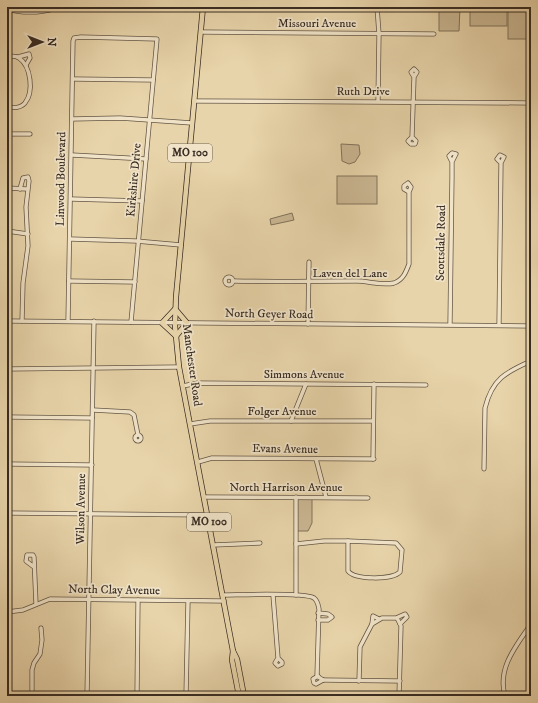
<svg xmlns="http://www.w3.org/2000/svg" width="538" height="703" viewBox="0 0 538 703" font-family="'IM FELL DW Pica',serif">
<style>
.green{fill:#cab793;stroke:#81725b}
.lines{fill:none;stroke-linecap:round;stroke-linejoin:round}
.minor-casing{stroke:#645645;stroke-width:5}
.major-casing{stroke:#382c23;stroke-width:6}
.minor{stroke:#f0e3c8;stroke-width:3.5}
.major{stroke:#e8d4aa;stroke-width:4.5}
.labels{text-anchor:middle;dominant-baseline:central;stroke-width:3.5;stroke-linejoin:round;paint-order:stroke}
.shield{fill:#f0e3c8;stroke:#6f6354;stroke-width:1}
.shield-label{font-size:11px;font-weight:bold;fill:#382c23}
.street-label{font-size:12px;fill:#382c23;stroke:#f0e3c8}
</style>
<rect width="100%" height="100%" fill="#e8d4aa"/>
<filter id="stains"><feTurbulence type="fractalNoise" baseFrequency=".005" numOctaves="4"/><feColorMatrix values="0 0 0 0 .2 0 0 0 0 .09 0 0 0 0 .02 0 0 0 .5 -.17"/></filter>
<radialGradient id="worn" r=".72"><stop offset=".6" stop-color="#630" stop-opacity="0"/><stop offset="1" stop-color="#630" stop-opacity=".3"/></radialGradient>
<g class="green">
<path d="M439 7H460L459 31H439Z"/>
<rect x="508" y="7" width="23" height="32"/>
<rect x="470" y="11" width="37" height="15"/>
<path d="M341 144 359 145 360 154 355 162 349 164 342 161Z"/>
<rect x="337" y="176" width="40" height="28"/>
<path d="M292 213 294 220 271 225 270 219Z"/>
<path d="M297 498H312V523L308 531H297Z"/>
</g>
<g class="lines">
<g class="minor-casing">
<g id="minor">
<path d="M377 7 379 34 378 101"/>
<path d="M7 9C20 13 40 13 53 9L54 7"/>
<path d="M201 32 434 34"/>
<path d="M7 57C11 56 16 56 19 58 31 66 34 92 25 103 21 108 13 108 7 107"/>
<path d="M18 57 29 54 30 58 26 65"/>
<path d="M73 79 153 80"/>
<path d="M195 101 531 103"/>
<path d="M72 119 120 118 192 123"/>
<path d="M7 134H30"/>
<path d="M412 137 408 141 411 144H415L416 141 412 137 414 77 417 72 414 69 411 72 414 77"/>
<path d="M72 155 146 159"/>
<path d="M7 188 27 189"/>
<path d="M20 189 23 178 28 177 29 181 26 207 28 246 23 283 22 321"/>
<path d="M71 199 142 201"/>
<path d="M7 231 28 234"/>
<path d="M70 239 136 241 181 245"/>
<circle cx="229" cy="281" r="4"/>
<path d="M69 281 135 282"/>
<path d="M233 281C274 282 316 281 357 281 368 281 383 286 394 283 403 280 406 272 409 264V192L411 187 408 183 404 186V189L409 192"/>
<path d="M7 321 531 326"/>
<path d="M68 321 73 41 74 38 81 37 157 39 131 322"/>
<path d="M308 324 309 262"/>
<path d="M450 324 452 176V162L456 154 452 153 449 156 452 162"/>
<path d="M499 325 501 163 504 157 500 155 497 159 501 163"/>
<path d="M7 369 179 367"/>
<path d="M183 386 197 383 426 385"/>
<path d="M93 410 130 412 134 415 138 435"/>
<path d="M7 417 92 418"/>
<path d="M291 421 306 384"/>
<path d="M190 424 210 421H373"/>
<circle cx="138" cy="438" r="3"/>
<path d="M316 459 326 497"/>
<path d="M373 459 374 384"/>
<path d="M198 462 212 458 374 459"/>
<path d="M7 464 92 465"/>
<path d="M484 469 485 408C492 379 506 372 531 361"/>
<path d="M204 497 368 498"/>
<path d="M7 513 207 515"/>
<path d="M348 541 396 543 402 550 400 572C392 580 355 580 348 571Z"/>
<path d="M296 544 324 541H348"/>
<path d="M213 545 260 543"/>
<path d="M34 567 26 561 27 555H33L34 557 36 604"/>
<path d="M223 595C238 595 304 592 314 598 318 601 318 605 319 609L317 676 323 680"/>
<path d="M273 595 278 658 282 662V664L278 666 275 663 278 658"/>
<path d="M296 595V497"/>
<path d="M7 612 23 610 50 599 224 601"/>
<path d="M397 618 401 626 399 696"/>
<path d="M318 620H328L332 617 328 614 318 613"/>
<path d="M372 624 373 616 379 619"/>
<path d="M318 676 313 679 314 683 316 684 323 680"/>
<path d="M323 680 400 681"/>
<path d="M359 681 360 647 372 624 382 618H396L405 614 407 617 400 624"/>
<path d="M32 696V670L34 663 40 654 42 640 41 628"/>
<path d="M87 696 94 321"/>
<path d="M137 696 138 600"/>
<path d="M186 696 188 601"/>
<path d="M505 696C497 668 516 646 531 624"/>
</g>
</g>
<g class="major-casing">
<g id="major">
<path d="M203 7 176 297 175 326 179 367 229 630 233 651 232 660 239 696"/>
<path d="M175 309 162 323 176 336"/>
<path d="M176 310 187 323 176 336"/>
<path d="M233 651 237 659 244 696"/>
<path d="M498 696 505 695"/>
</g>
</g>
<use href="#minor" class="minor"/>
<use href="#major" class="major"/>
</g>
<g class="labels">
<g class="shield">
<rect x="168" y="144" width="44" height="18" rx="3"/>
<rect x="187" y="513" width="44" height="18" rx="3"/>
</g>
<g class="shield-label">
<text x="190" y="153">MO 100</text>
<text x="209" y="522">MO 100</text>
</g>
<g class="street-label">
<text x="317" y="23">Missouri Avenue</text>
<text x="363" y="91">Ruth Drive</text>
<text transform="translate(61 179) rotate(-89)">Linwood Boulevard</text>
<text transform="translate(134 180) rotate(-85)">Kirkshire Drive</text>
<text transform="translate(441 243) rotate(-89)">Scottsdale Road</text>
<text x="350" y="273">Laven del Lane</text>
<text transform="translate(269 314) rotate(1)">North Geyer Road</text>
<text transform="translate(192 365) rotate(82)">Manchester Road</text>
<text x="304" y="374">Simmons Avenue</text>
<text x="282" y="411">Folger Avenue</text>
<text transform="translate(285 449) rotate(1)">Evans Avenue</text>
<text x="286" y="487">North Harrison Avenue</text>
<text transform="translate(81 509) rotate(-89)">Wilson Avenue</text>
<text transform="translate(114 590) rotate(1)">North Clay Avenue</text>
</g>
</g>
<rect width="538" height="703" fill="none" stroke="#e8d4aa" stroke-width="24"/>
<rect x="8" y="8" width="522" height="687" fill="none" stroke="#382c23" stroke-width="2"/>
<rect x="12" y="12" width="514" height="679" fill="none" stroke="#382c23"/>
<g transform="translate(42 42) rotate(90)" stroke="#f0e3c8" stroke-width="3" paint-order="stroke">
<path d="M0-3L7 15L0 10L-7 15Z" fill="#382c23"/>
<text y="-6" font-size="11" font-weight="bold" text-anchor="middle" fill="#382c23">N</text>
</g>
<rect width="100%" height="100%" filter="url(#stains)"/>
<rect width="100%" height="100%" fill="url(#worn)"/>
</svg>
